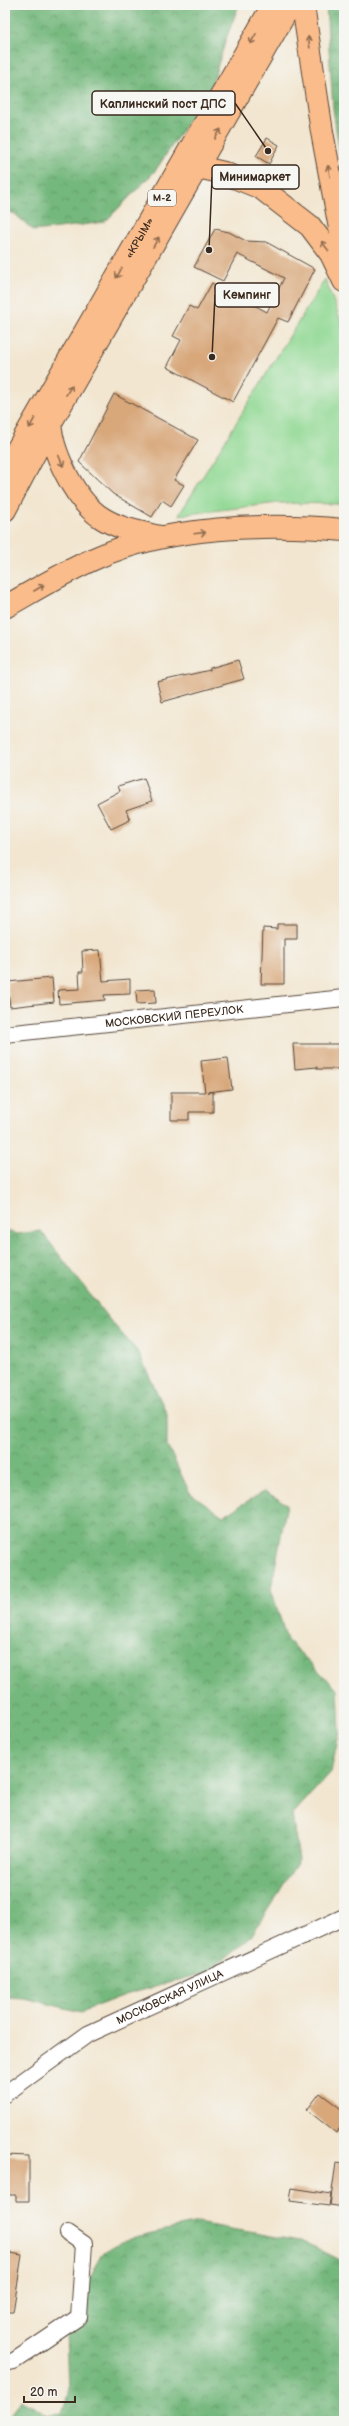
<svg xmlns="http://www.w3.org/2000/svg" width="349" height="2426" viewBox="0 0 349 2426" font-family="'Balsamiq Sans',sans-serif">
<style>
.grass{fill:#90d893;stroke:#668158}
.forest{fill:url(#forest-crowns);stroke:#58714e}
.building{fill:#d8a77a}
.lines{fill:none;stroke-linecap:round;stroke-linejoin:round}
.minor-casing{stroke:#564639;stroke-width:18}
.primary-casing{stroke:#564639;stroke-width:24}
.minor{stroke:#fff;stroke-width:16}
.primary{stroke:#fabc8b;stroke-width:22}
.oneway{stroke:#916c4f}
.labels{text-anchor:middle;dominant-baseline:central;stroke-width:3;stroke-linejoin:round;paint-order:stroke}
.shield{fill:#f6f6f2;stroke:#73675e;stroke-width:1}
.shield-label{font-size:10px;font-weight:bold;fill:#3b2a1e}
.street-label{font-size:11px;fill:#3b2a1e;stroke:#f6f6f2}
.leader{fill:none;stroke:#3b2a1e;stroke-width:1.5}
.callout-dot{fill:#3b2a1e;stroke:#f6f6f2;stroke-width:1.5}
.callout{fill:#f6f6f2;stroke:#3b2a1e;stroke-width:1.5}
.callout-label{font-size:12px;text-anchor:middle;font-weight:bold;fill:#3b2a1e}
</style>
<defs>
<pattern id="forest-crowns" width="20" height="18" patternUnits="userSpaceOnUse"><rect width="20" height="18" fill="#74b87d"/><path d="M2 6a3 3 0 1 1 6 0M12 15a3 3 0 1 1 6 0" fill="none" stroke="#609666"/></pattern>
</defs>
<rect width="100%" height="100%" fill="#f6f6f2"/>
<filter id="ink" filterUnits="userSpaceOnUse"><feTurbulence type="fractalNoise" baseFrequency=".025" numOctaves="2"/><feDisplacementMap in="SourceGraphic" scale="8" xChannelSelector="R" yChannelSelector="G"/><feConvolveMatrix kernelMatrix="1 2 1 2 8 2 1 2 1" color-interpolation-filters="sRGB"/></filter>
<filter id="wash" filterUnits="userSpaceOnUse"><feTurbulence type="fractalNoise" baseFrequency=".012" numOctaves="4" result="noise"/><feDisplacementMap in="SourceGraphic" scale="16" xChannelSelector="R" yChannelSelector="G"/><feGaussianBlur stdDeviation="0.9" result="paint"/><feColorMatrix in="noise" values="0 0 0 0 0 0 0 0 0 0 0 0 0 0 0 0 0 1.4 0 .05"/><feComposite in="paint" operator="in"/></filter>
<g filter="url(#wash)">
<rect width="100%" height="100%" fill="#f2e6d0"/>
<path class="grass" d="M325 279 344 329V504L278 503 179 515Z"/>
<g class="forest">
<path d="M5 5H239L227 36 211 87 155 171 105 222 34 231 15 214 5 210Z"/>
<path d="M326 5H344V186L333 108Z"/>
<path d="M5 1230 17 1234 41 1231 108 1318 138 1352 167 1414V1445L190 1493 223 1516 264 1491 287 1504 271 1589 287 1640 338 1690 340 1730 331 1772 292 1815 299 1860 250 1938 208 1972 125 1995 81 2012 24 1998 5 1997Z"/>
<path d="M198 2223 305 2242 344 2262V2421H8L21 2400 48 2415 62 2414 68 2393 66 2331 87 2282 104 2252 125 2239Z"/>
</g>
<g id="blocks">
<g class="building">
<path d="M267 138 279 145 269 164 256 156Z"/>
<path d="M215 229 229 232 246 241 266 242 315 269 288 322 278 318 233 402 167 367 181 340 173 336 189 306 197 310 212 283 267 312 284 278 237 254 223 281 194 267Z"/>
<path d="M114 394 198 440 174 480 184 485 171 506 162 500 152 517 113 494 79 462Z"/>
<path d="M238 660 244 679 162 702 157 682 210 670V668Z"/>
<path d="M144 778 152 801 126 810 130 820 111 829 97 803 120 791 118 786Z"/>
<path d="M277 924H297V939H284V984H261L263 928 277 929Z"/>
<path d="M100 950 103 981 130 979V994L104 995 105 1000 59 1004 58 990 80 989 79 972H83L82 951Z"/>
<path d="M52 978 54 1002 10 1007 7 982Z"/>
<path d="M155 989 156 1003 137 1004 136 990Z"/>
<path d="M293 1044H343V1069H317V1067L295 1069Z"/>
<path d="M228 1058 232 1089 207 1092H213V1112H189V1120H171V1092H205L201 1061Z"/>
<path d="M320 2093 344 2111V2123L336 2133 307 2110Z"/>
<path d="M5 2155 29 2156V2201H16V2195H5Z"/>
<path d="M336 2163 344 2164V2207L330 2205Z"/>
<path d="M292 2188 331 2194 329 2206 290 2201Z"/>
<path d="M5 2252 22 2255 13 2312H5Z"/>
</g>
</g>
</g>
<g filter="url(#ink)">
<use href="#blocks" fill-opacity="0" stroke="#564639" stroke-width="1"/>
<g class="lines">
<g class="minor-casing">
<g id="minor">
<path id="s1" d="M5 1034 344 998"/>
<path id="s2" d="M5 2094 88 2034 344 1917"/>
<path d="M5 2363 14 2361 79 2317 84 2244 68 2233"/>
</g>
</g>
<g class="primary-casing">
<g id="primary">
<path d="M303 5 322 132 344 250"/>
<path d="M185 164 224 173 261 188 310 226 331 254 344 281"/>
<path d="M50 418C50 450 75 501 102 518 119 529 140 532 160 537"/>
<path id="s3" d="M5 471 273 5"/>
<path d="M5 510 50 424 290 5"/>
<path d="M5 607C35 590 64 572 96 558 167 526 267 523 344 530"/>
</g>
</g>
<use href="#minor" class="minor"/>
<use href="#primary" class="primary"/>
</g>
<defs><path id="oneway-shaft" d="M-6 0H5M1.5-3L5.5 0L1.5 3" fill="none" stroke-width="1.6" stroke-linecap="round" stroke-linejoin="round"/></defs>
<g class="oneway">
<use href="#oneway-shaft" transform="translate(253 39) rotate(120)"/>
<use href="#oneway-shaft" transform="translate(309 42) rotate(-98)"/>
<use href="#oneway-shaft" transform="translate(218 134) rotate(-60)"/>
<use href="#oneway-shaft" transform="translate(329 171) rotate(-101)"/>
<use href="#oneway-shaft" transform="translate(156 242) rotate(-60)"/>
<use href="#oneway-shaft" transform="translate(325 246) rotate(-127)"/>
<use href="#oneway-shaft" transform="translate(119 273) rotate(120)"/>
<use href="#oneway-shaft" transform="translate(69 390) rotate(-60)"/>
<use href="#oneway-shaft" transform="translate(32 423) rotate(119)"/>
<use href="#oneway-shaft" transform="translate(61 461) rotate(68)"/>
<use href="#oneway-shaft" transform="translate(200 533) rotate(-7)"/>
<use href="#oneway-shaft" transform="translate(39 588) rotate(-30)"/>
</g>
</g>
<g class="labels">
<rect class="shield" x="148" y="190" width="28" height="16" rx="3"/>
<g class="shield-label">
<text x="162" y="198">М-2</text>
</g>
<g class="street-label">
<text stroke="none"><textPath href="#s3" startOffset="269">«КРЫМ»</textPath></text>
<text stroke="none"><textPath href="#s1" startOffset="170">МОСКОВСКИЙ ПЕРЕУЛОК</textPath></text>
<text stroke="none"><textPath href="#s2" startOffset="192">МОСКОВСКАЯ УЛИЦА</textPath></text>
</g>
</g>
<path class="leader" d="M268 151L235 103M209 250L212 177M212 357L215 295"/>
<g class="callout-dot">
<circle cx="268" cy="151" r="4"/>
<circle cx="209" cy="250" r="4"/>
<circle cx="212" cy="357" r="4"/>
</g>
<g class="callout">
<rect x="92" y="91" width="143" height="24" rx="4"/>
<rect x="212" y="165" width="87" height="24" rx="4"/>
<rect x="215" y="283" width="64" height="24" rx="4"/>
</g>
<g class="callout-label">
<text x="163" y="108">Каплинский пост ДПС</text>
<text x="255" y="181">Минимаркет</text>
<text x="247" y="299">Кемпинг</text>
</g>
<rect width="349" height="2426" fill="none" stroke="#f6f6f2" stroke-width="20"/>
<path d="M24 2396v6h51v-6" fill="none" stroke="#3b2a1e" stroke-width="2"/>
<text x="30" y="2396" font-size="12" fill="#3b2a1e" stroke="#f6f6f2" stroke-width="3" paint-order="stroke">20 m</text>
</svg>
